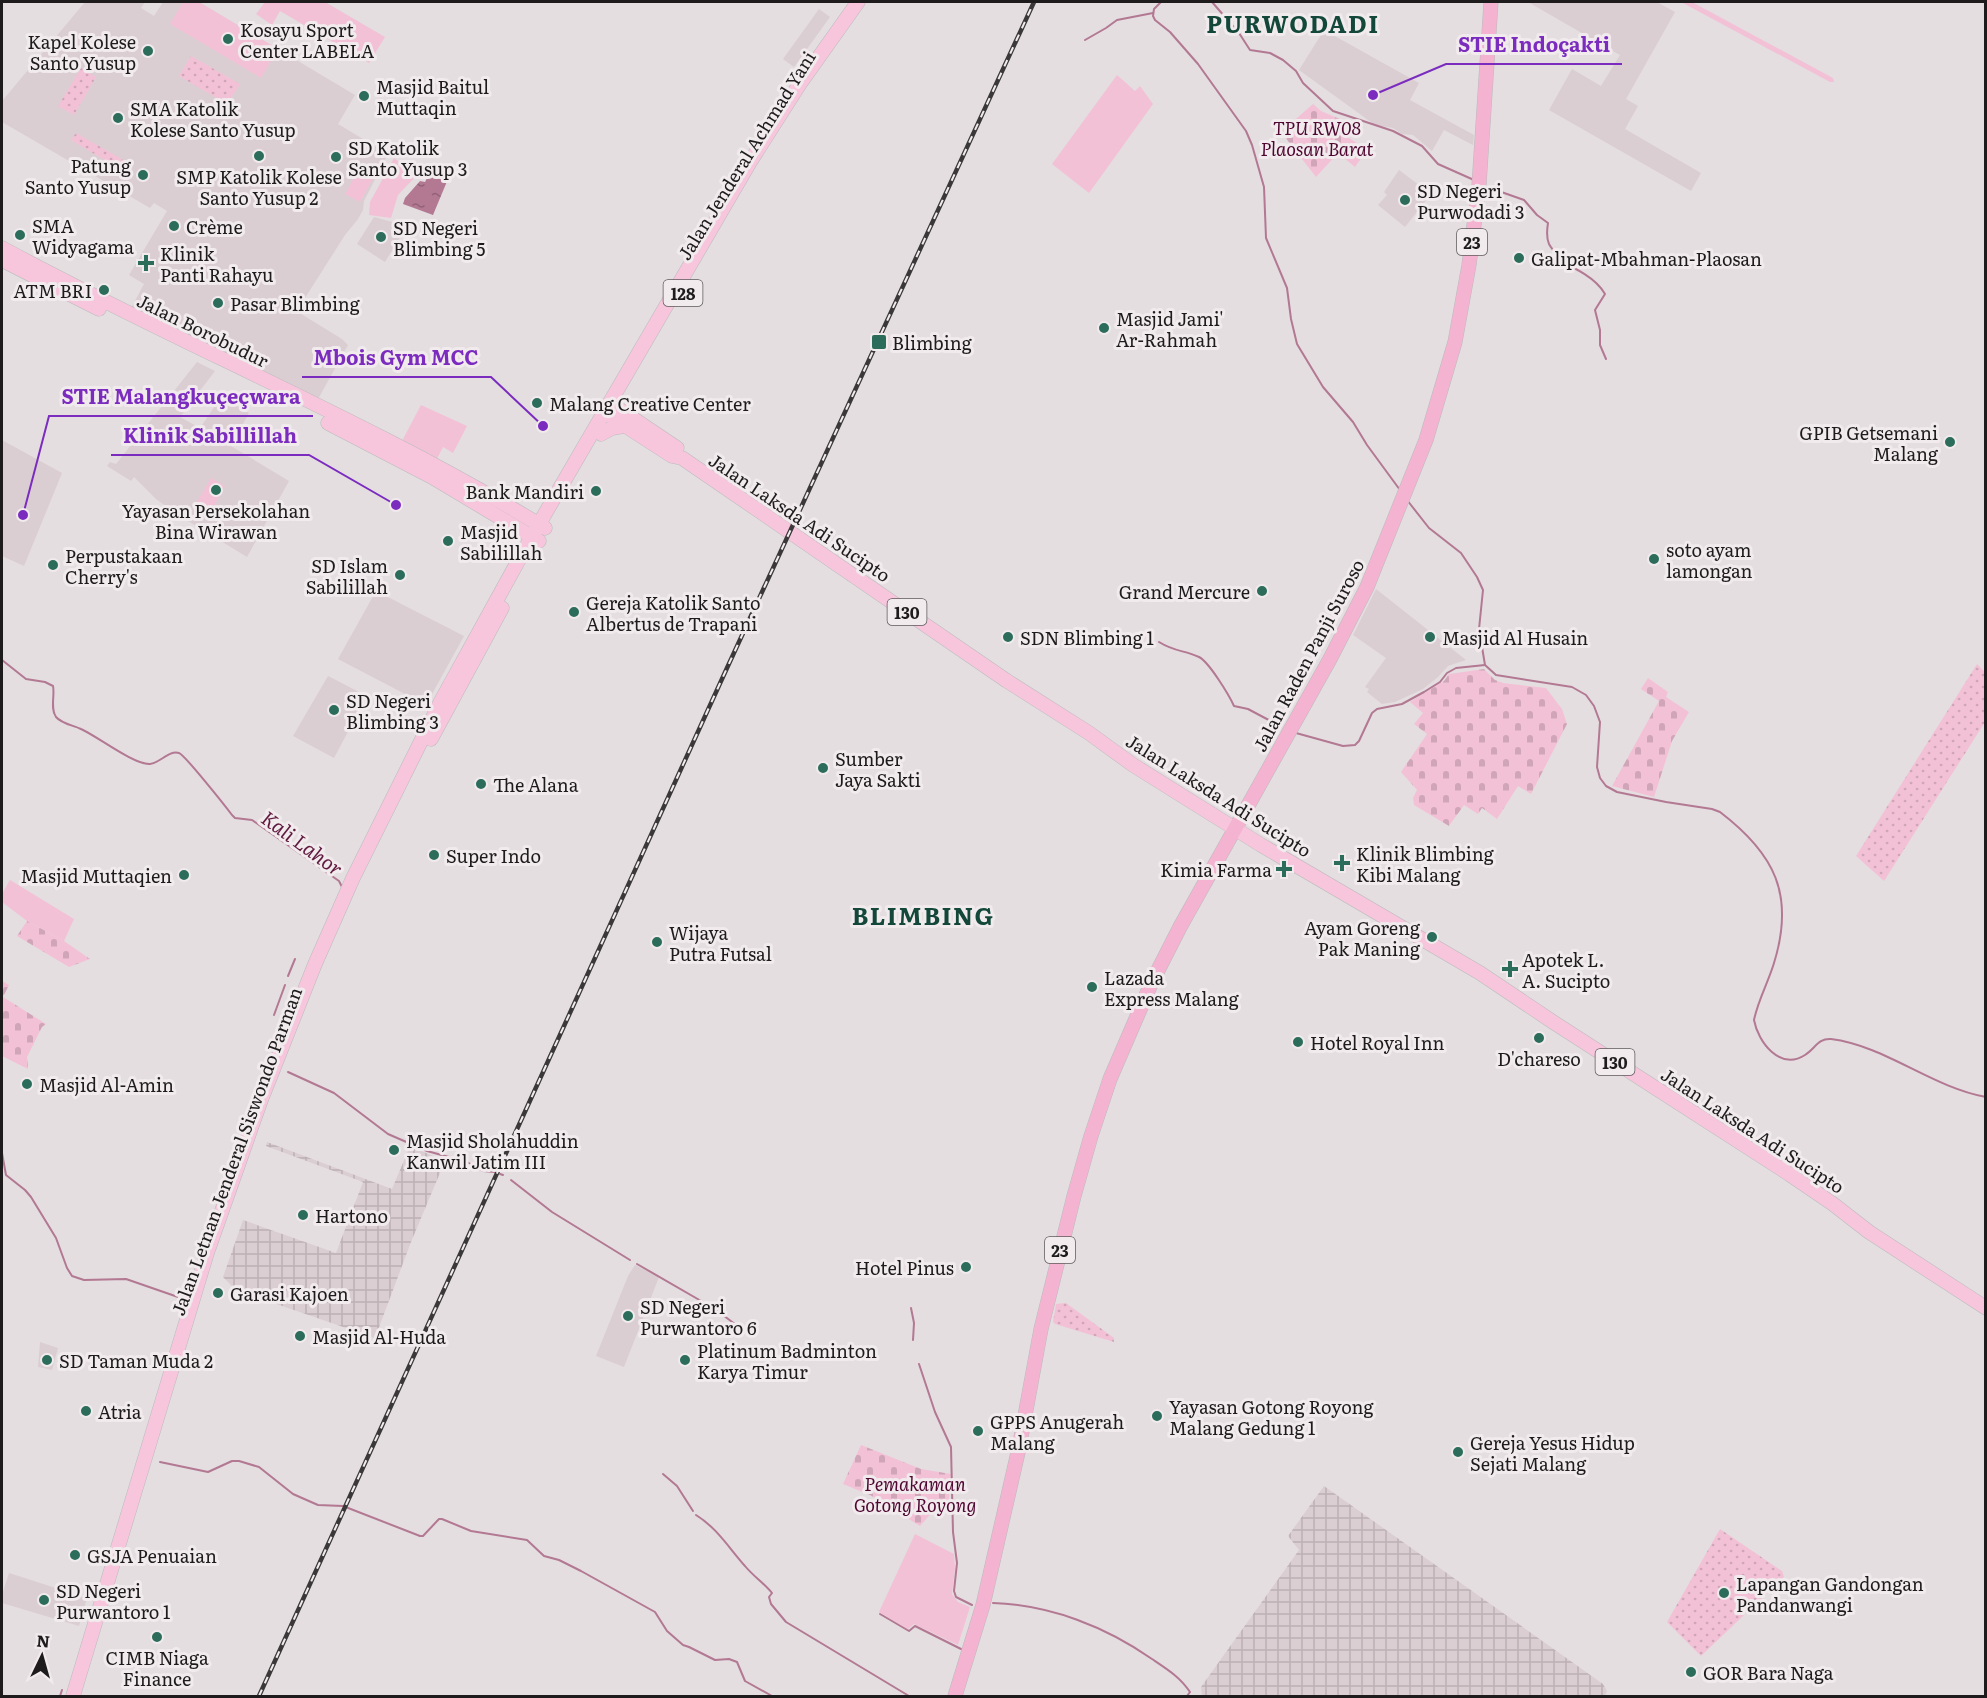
<svg xmlns="http://www.w3.org/2000/svg" width="1987" height="1698" viewBox="0 0 1987 1698" font-family="Literata,serif">
<style>
.built{fill:#dbced3}
.industrial{fill:url(#industrial-grid)}
.grass{fill:#f3c1d6}
.cemetery{fill:url(#cemetery-stones)}
.park{fill:url(#park-dots)}
.water{fill:url(#water-ripples)}
.lines{fill:none;stroke-linecap:round;stroke-linejoin:round}
.stream{stroke:#b37892;stroke-width:2}
.primary-casing{stroke:#bbb;stroke-width:15}
.trunk-casing{stroke:#bbb;stroke-width:15}
.primary{stroke:#f7c6dc;stroke-width:14}
.trunk{stroke:#f4b3d0;stroke-width:14}
.rail-casing{stroke:#3a3839;stroke-width:4.5}
.rail{stroke:#f1ebed;stroke-width:2;stroke-dasharray:7;stroke-linecap:butt}
.poi-dot{fill:#2c6c5a;stroke:#f1ebed;stroke-width:2}
.labels{text-anchor:middle;dominant-baseline:central;stroke-width:6;stroke-linejoin:round;paint-order:stroke}
.shield{fill:#f1ebed;stroke:#5d595b;stroke-width:1.5}
.shield-label{font-size:16px;font-weight:bold;fill:#1d1b1c}
.poi-label{font-size:18px;fill:#1d1b1c;stroke:#f1ebed;text-anchor:start}
.park-label{font-size:18px;font-style:italic;fill:#4f0731;stroke:#f1ebed}
.street-label{font-size:18px;fill:#1d1b1c;stroke:#f1ebed}
.water-label{font-size:20px;font-style:italic;fill:#611a3f;stroke:#f1ebed}
.district-label{font-size:24px;font-weight:bold;letter-spacing:1.5px;fill:#124739;stroke:#f1ebed}
.leader{fill:none;stroke:#7b2cbf;stroke-width:2}
.callout-dot{fill:#7b2cbf;stroke:#f1ebed;stroke-width:2}
.callout-label{font-size:20px;text-anchor:middle;font-weight:bold;fill:#7b2cbf;stroke:#f1ebed;stroke-width:6;stroke-linejoin:round;paint-order:stroke}
</style>
<defs>
<pattern id="industrial-grid" width="8" height="8" patternUnits="userSpaceOnUse" patternTransform="scale(1.5)"><rect width="8" height="8" fill="#dbced3"/><path d="M0 4h8M4 0v8" fill="none" stroke="#bcb0b5"/></pattern>
<pattern id="cemetery-stones" width="16" height="16" patternUnits="userSpaceOnUse" patternTransform="scale(1.5)"><rect width="16" height="16" fill="#f3c1d6"/><path d="M2 7V4a2 2 0 0 1 4 0v3zM10 15v-3a2 2 0 0 1 4 0v3z" fill="#d0a5b7"/></pattern>
<pattern id="park-dots" width="8" height="8" patternUnits="userSpaceOnUse" patternTransform="scale(1.5)"><rect width="8" height="8" fill="#f3c1d6"/><path d="M2 2h.1M6 6h.1" fill="none" stroke="#d0a5b7" stroke-width="1.8" stroke-linecap="round"/></pattern>
<pattern id="water-ripples" width="26" height="14" patternUnits="userSpaceOnUse" patternTransform="scale(1.5)"><rect width="26" height="14" fill="#b37892"/><path d="M2 4q2-2 4 0t4 0M15 11q2-2 4 0t4 0" fill="none" stroke="#916276"/></pattern>
</defs>
<rect width="100%" height="100%" fill="#e4dee0"/>
<g class="built">
<path d="M85 2H145L141 8 154 16 163 2H199L355 95 338 124 388 154 364 201 363 210 358 219 345 235 305 298 298 312 342 339 348 345 317 401 131 308 144 284 129 275 167 211 154 203 150 208 2 122V101Z"/>
<path d="M1528 2H1657L1675 12 1626 99 1638 106 1625 129 1701 173 1691 191 1549 110 1572 69 1601 86 1620 55Z"/>
<path d="M819 9 830 17 794 67 783 59Z"/>
<path d="M1324 30 1419 83 1410 100 1474 135 1473 145 1444 130 1432 151 1413 135 1402 134 1393 128 1375 125 1299 70Z"/>
<path d="M1399 170 1431 194 1405 227 1378 205 1387 195 1384 192Z"/>
<path d="M374 217 407 226 385 262 357 244Z"/>
<path d="M197 362 215 371 180 417 200 428 221 397 249 413 231 446 289 481 247 557 175 513 156 499 134 477 131 481 107 466 110 462 116 464Z"/>
<path d="M2 440 62 473 24 566 2 556Z"/>
<path d="M1376 589 1466 660 1448 666 1438 677 1423 689 1395 702 1382 704 1367 692 1369 689 1365 687 1386 658 1353 635Z"/>
<path d="M376 591 464 636 426 705 338 659Z"/>
<path d="M328 676 367 696 334 758 293 736Z"/>
<path d="M635 1265 659 1277 624 1367 596 1356 628 1276Z"/>
<path d="M40 1342 58 1348 52 1370 38 1367Z"/>
<path d="M9 1573 87 1598 79 1626 2 1603V1595Z"/>
</g>
<g class="industrial">
<path d="M267 1142 392 1189 410 1146 445 1161 411 1242 375 1338 253 1296 233 1287 223 1277 243 1220 336 1253 363 1182 266 1146Z"/>
<path d="M1324 1486 1603 1684 1607 1691 1605 1696H1202L1201 1687 1299 1550 1288 1536Z"/>
</g>
<g class="grass">
<path d="M183 2H199L278 49 261 78 170 24Z"/>
<path d="M265 2H325L385 37 369 63 280 11 272 25 256 14Z"/>
<path d="M1681 2H1692L1833 78 1834 82H1830Z"/>
<path d="M1117 75 1135 91 1140 86 1153 104 1089 193 1052 164Z"/>
<path d="M394 158 417 175 398 195 391 218 369 215 370 202Z"/>
<path d="M360 167 375 175 360 202 345 194Z"/>
<path d="M421 405 467 426 453 453 443 447 437 459 402 441Z"/>
<path d="M211 478 225 486 209 515 194 507Z"/>
<path d="M10 880 74 919 64 941 27 921 2 902V894Z"/>
<path d="M915 1534 954 1554 955 1569 952 1594 958 1602 970 1607 958 1645 914 1624 908 1629 879 1612Z"/>
</g>
<g class="cemetery">
<path d="M1313 104 1321 111 1349 123 1344 135 1367 149 1355 167 1338 153 1316 177 1281 132Z"/>
<path d="M1484 669 1495 680 1503 683 1546 688 1562 709 1567 724 1531 794 1518 786 1497 819 1482 808 1478 814 1464 805 1449 826 1414 805 1413 798 1417 790 1401 772 1427 734 1414 724 1423 713 1410 702 1444 681 1449 674Z"/>
<path d="M1648 678 1668 692 1666 697 1689 712 1672 741 1654 797 1612 786 1659 701 1641 689Z"/>
<path d="M27 921 64 941 90 959 69 967 17 936Z"/>
<path d="M2 981 9 985 3 997 46 1024 42 1027 27 1057 28 1069 2 1056Z"/>
<path d="M861 1445 921 1469 951 1474 948 1509H935L920 1526 870 1495 843 1484Z"/>
</g>
<g class="park">
<path d="M191 56 240 84 227 104 179 76Z"/>
<path d="M81 68 96 77 74 115 58 106Z"/>
<path d="M76 133 125 161 120 169 71 140Z"/>
<path d="M1977 664 1985 672V722L1884 881 1856 856Z"/>
<path d="M1066 1303 1114 1338V1342L1055 1324 1053 1322 1056 1304Z"/>
<path d="M1720 1529 1782 1571 1784 1577 1701 1656 1667 1622Z"/>
</g>
<path class="water" d="M430 172 448 179 433 215 403 204 405 198 420 181 425 182Z"/>
<g class="lines">
<g class="stream">
<path d="M1161 2 1154 9 1153 16 1155 20 1170 32 1198 64 1246 131 1252 145 1264 187 1266 238 1287 288 1291 319 1297 344 1323 387 1353 422 1367 445 1400 490"/>
<path d="M1212 2 1239 33 1250 50 1270 53 1283 60 1296 71 1303 83 1333 111 1393 131 1422 146 1438 164 1474 180"/>
<path d="M1085 40 1106 28 1117 20 1153 13"/>
<path d="M1490 188 1524 200 1537 215 1548 223C1547 229 1546 237 1549 244 1552 250 1557 253 1559 261 1575 268 1596 278 1605 294L1595 310 1600 330V345L1606 359"/>
<path d="M1407 500 1429 528 1461 553 1477 577 1483 590 1479 629 1485 665 1496 675 1572 687 1586 695 1594 706 1600 722 1597 767 1600 778 1606 786 1617 792 1666 802 1712 809 1720 812C1775 854 1795 895 1774 963 1768 983 1758 1000 1754 1020 1758 1042 1780 1071 1805 1055 1815 1049 1818 1038 1831 1039 1886 1046 1931 1087 1986 1097"/>
<path d="M1159 642C1175 652 1184 650 1199 657 1209 662 1229 695 1234 706L1248 709 1280 726"/>
<path d="M2 660 26 679 45 682 53 686C55 695 50 709 56 717 62 724 73 725 81 729 97 736 134 765 150 764 160 763 169 750 179 753 184 754 226 807 232 815L235 818 252 820 339 881 342 887"/>
<path d="M1296 733 1343 746 1355 745 1359 741 1372 713 1377 709 1402 704 1424 692 1440 682 1447 673 1456 668 1485 665"/>
<path d="M288 976 295 959"/>
<path d="M274 1015 285 985"/>
<path d="M288 1072 334 1093 388 1134 427 1151 467 1162 483 1171 495 1172"/>
<path d="M2 1153 6 1175 25 1190 31 1197 56 1238 67 1268 72 1276 84 1280 126 1279 178 1297"/>
<path d="M500 1174 503 1175"/>
<path d="M511 1180 552 1212 630 1260"/>
<path d="M637 1264 715 1309 744 1331"/>
<path d="M911 1308 914 1323 913 1340"/>
<path d="M919 1364 935 1412 951 1447 953 1532 957 1563 954 1591 956 1597 972 1605"/>
<path d="M160 1462 208 1472 232 1461H239L259 1467 293 1494 302 1498 318 1505 343 1506 420 1536H423L439 1519H442L471 1531 527 1540 544 1556 559 1560 581 1571 655 1612 667 1631 683 1645 689 1647 715 1660 729 1659 737 1662 745 1681 772 1696"/>
<path d="M663 1474 677 1486 693 1511"/>
<path d="M696 1515C717 1528 729 1548 745 1566 753 1576 764 1583 772 1593L769 1597 771 1604 786 1622 909 1696"/>
<path d="M993 1603C1051 1605 1106 1627 1152 1659 1167 1669 1180 1677 1190 1692L1187 1696"/>
<path d="M880 1614 909 1631 915 1626 961 1649"/>
<path d="M60 1696 62 1690"/>
</g>
<g class="primary-casing">
<g id="primary">
<path d="M2 248C181 345 371 422 545 528"/>
<path d="M2 260 99 309"/>
<path d="M610 403 677 448"/>
<path d="M604 412 672 456 682 458 1007 681 1089 733 1133 765 1261 845 1480 973 1553 1022 1789 1174 1833 1204 1869 1232 1986 1308"/>
<path d="M328 423 432 477 539 541"/>
<path d="M601 434 612 428 624 426"/>
<path d="M431 739 502 608"/>
<path d="M73 1696 207 1253 261 1100 315 964 353 878 441 701 532 536 750 162 799 85 858 2"/>
</g>
</g>
<g class="trunk-casing">
<path id="trunk" d="M955 1696 983 1605 1019 1448 1041 1329 1074 1196 1091 1136 1110 1079 1151 984 1180 927 1330 659 1367 587 1426 440 1455 342 1469 265 1479 185 1491 2"/>
</g>
<use href="#primary" class="primary"/>
<use href="#trunk" class="trunk"/>
<g class="rail-casing">
<path id="rail" d="M259 1696 727 668 1034 2"/>
</g>
<use href="#rail" class="rail"/>
</g>
<g class="poi-dot">
<circle cx="228" cy="39" r="6"/>
<circle cx="148" cy="51" r="6"/>
<circle cx="364" cy="96" r="6"/>
<circle cx="118" cy="118" r="6"/>
<circle cx="259" cy="156" r="6"/>
<circle cx="336" cy="157" r="6"/>
<circle cx="143" cy="175" r="6"/>
<circle cx="1405" cy="200" r="6"/>
<circle cx="174" cy="226" r="6"/>
<circle cx="20" cy="235" r="6"/>
<circle cx="381" cy="237" r="6"/>
<circle cx="1519" cy="258" r="6"/>
<path d="M143 254h6v6h6v6h-6v6h-6v-6h-6v-6h6z"/>
<circle cx="104" cy="290" r="6"/>
<circle cx="218" cy="303" r="6"/>
<circle cx="1104" cy="328" r="6"/>
<rect x="871" y="334" width="16" height="16" rx="3"/>
<circle cx="537" cy="403" r="6"/>
<circle cx="1950" cy="442" r="6"/>
<circle cx="216" cy="490" r="6"/>
<circle cx="596" cy="491" r="6"/>
<circle cx="448" cy="541" r="6"/>
<circle cx="1654" cy="559" r="6"/>
<circle cx="53" cy="565" r="6"/>
<circle cx="400" cy="575" r="6"/>
<circle cx="1262" cy="591" r="6"/>
<circle cx="574" cy="612" r="6"/>
<circle cx="1008" cy="637" r="6"/>
<circle cx="1430" cy="637" r="6"/>
<circle cx="334" cy="710" r="6"/>
<circle cx="823" cy="768" r="6"/>
<circle cx="481" cy="784" r="6"/>
<circle cx="434" cy="855" r="6"/>
<path d="M1339 854h6v6h6v6h-6v6h-6v-6h-6v-6h6z"/>
<path d="M1281 860h6v6h6v6h-6v6h-6v-6h-6v-6h6z"/>
<circle cx="184" cy="875" r="6"/>
<circle cx="1432" cy="937" r="6"/>
<circle cx="657" cy="942" r="6"/>
<path d="M1507 960h6v6h6v6h-6v6h-6v-6h-6v-6h6z"/>
<circle cx="1092" cy="987" r="6"/>
<circle cx="1539" cy="1038" r="6"/>
<circle cx="1298" cy="1042" r="6"/>
<circle cx="27" cy="1084" r="6"/>
<circle cx="394" cy="1150" r="6"/>
<circle cx="303" cy="1215" r="6"/>
<circle cx="966" cy="1267" r="6"/>
<circle cx="218" cy="1293" r="6"/>
<circle cx="628" cy="1316" r="6"/>
<circle cx="300" cy="1336" r="6"/>
<circle cx="47" cy="1360" r="6"/>
<circle cx="685" cy="1360" r="6"/>
<circle cx="86" cy="1411" r="6"/>
<circle cx="1157" cy="1416" r="6"/>
<circle cx="978" cy="1431" r="6"/>
<circle cx="1458" cy="1452" r="6"/>
<circle cx="75" cy="1555" r="6"/>
<circle cx="1724" cy="1593" r="6"/>
<circle cx="44" cy="1600" r="6"/>
<circle cx="157" cy="1637" r="6"/>
<circle cx="1691" cy="1672" r="6"/>
</g>
<g class="labels">
<g class="shield">
<rect x="1457" y="229" width="30" height="26" rx="4.5"/>
<rect x="663.5" y="280" width="39" height="26" rx="4.5"/>
<rect x="887.5" y="599" width="39" height="26" rx="4.5"/>
<rect x="1595.5" y="1049" width="39" height="26" rx="4.5"/>
<rect x="1045" y="1237" width="30" height="26" rx="4.5"/>
</g>
<g class="shield-label">
<text x="1472" y="242">23</text>
<text x="683" y="293">128</text>
<text x="907" y="612">130</text>
<text x="1615" y="1062">130</text>
<text x="1060" y="1250">23</text>
</g>
<g class="poi-label">
<text x="240" y="29">Kosayu Sport<tspan x="240" dy="21">Center LABELA</tspan></text>
<text x="136" y="41" text-anchor="end">Kapel Kolese<tspan x="136" dy="21">Santo Yusup</tspan></text>
<text x="376" y="86">Masjid Baitul<tspan x="376" dy="21">Muttaqin</tspan></text>
<text x="130" y="108">SMA Katolik<tspan x="130" dy="21">Kolese Santo Yusup</tspan></text>
<text x="348" y="147">SD Katolik<tspan x="348" dy="21">Santo Yusup 3</tspan></text>
<text x="131" y="165" text-anchor="end">Patung<tspan x="131" dy="21">Santo Yusup</tspan></text>
<text x="259" y="176" text-anchor="middle">SMP Katolik Kolese<tspan x="259" dy="21">Santo Yusup 2</tspan></text>
<text x="1417" y="190">SD Negeri<tspan x="1417" dy="21">Purwodadi 3</tspan></text>
<text x="32" y="225">SMA<tspan x="32" dy="21">Widyagama</tspan></text>
<text x="186" y="226">Crème</text>
<text x="393" y="227">SD Negeri<tspan x="393" dy="21">Blimbing 5</tspan></text>
<text x="160" y="253">Klinik<tspan x="160" dy="21">Panti Rahayu</tspan></text>
<text x="1531" y="258">Galipat-Mbahman-Plaosan</text>
<text x="92" y="290" text-anchor="end">ATM BRI</text>
<text x="230" y="303">Pasar Blimbing</text>
<text x="1116" y="318">Masjid Jami'<tspan x="1116" dy="21">Ar-Rahmah</tspan></text>
<text x="892" y="342">Blimbing</text>
<text x="549" y="403">Malang Creative Center</text>
<text x="1938" y="432" text-anchor="end">GPIB Getsemani<tspan x="1938" dy="21">Malang</tspan></text>
<text x="584" y="491" text-anchor="end">Bank Mandiri</text>
<text x="216" y="510" text-anchor="middle">Yayasan Persekolahan<tspan x="216" dy="21">Bina Wirawan</tspan></text>
<text x="460" y="531">Masjid<tspan x="460" dy="21">Sabilillah</tspan></text>
<text x="1666" y="549">soto ayam<tspan x="1666" dy="21">lamongan</tspan></text>
<text x="65" y="555">Perpustakaan<tspan x="65" dy="21">Cherry's</tspan></text>
<text x="388" y="565" text-anchor="end">SD Islam<tspan x="388" dy="21">Sabilillah</tspan></text>
<text x="1250" y="591" text-anchor="end">Grand Mercure</text>
<text x="586" y="602">Gereja Katolik Santo<tspan x="586" dy="21">Albertus de Trapani</tspan></text>
<text x="1020" y="637">SDN Blimbing 1</text>
<text x="1442" y="637">Masjid Al Husain</text>
<text x="346" y="700">SD Negeri<tspan x="346" dy="21">Blimbing 3</tspan></text>
<text x="835" y="758">Sumber<tspan x="835" dy="21">Jaya Sakti</tspan></text>
<text x="493" y="784">The Alana</text>
<text x="1356" y="853">Klinik Blimbing<tspan x="1356" dy="21">Kibi Malang</tspan></text>
<text x="446" y="855">Super Indo</text>
<text x="1272" y="869" text-anchor="end">Kimia Farma</text>
<text x="172" y="875" text-anchor="end">Masjid Muttaqien</text>
<text x="1420" y="927" text-anchor="end">Ayam Goreng<tspan x="1420" dy="21">Pak Maning</tspan></text>
<text x="669" y="932">Wijaya<tspan x="669" dy="21">Putra Futsal</tspan></text>
<text x="1522" y="959">Apotek L.<tspan x="1522" dy="21">A. Sucipto</tspan></text>
<text x="1104" y="977">Lazada<tspan x="1104" dy="21">Express Malang</tspan></text>
<text x="1310" y="1042">Hotel Royal Inn</text>
<text x="1539" y="1058" text-anchor="middle">D'chareso</text>
<text x="39" y="1084">Masjid Al-Amin</text>
<text x="406" y="1140">Masjid Sholahuddin<tspan x="406" dy="21">Kanwil Jatim III</tspan></text>
<text x="315" y="1215">Hartono</text>
<text x="954" y="1267" text-anchor="end">Hotel Pinus</text>
<text x="230" y="1293">Garasi Kajoen</text>
<text x="640" y="1306">SD Negeri<tspan x="640" dy="21">Purwantoro 6</tspan></text>
<text x="312" y="1336">Masjid Al-Huda</text>
<text x="697" y="1350">Platinum Badminton<tspan x="697" dy="21">Karya Timur</tspan></text>
<text x="59" y="1360">SD Taman Muda 2</text>
<text x="1169" y="1406">Yayasan Gotong Royong<tspan x="1169" dy="21">Malang Gedung 1</tspan></text>
<text x="98" y="1411">Atria</text>
<text x="990" y="1421">GPPS Anugerah<tspan x="990" dy="21">Malang</tspan></text>
<text x="1470" y="1442">Gereja Yesus Hidup<tspan x="1470" dy="21">Sejati Malang</tspan></text>
<text x="87" y="1555">GSJA Penuaian</text>
<text x="1736" y="1583">Lapangan Gandongan<tspan x="1736" dy="21">Pandanwangi</tspan></text>
<text x="56" y="1590">SD Negeri<tspan x="56" dy="21">Purwantoro 1</tspan></text>
<text x="157" y="1657" text-anchor="middle">CIMB Niaga<tspan x="157" dy="21">Finance</tspan></text>
<text x="1703" y="1672">GOR Bara Naga</text>
</g>
<g class="park-label">
<text x="1317" y="127">TPU RW08<tspan x="1317" dy="21">Plaosan Barat</tspan></text>
<text x="915" y="1483">Pemakaman<tspan x="915" dy="21">Gotong Royong</tspan></text>
</g>
<g class="street-label">
<text transform="translate(746 155) rotate(-58)">Jalan Jenderal Achmad Yani</text>
<text transform="translate(203 330) rotate(26)">Jalan Borobudur</text>
<text transform="translate(800 517) rotate(34)">Jalan Laksda Adi Sucipto</text>
<text transform="translate(1308 655) rotate(-62)">Jalan Raden Panji Suroso</text>
<text transform="translate(1219 795) rotate(32)">Jalan Laksda Adi Sucipto</text>
<text transform="translate(1753 1130) rotate(33)">Jalan Laksda Adi Sucipto</text>
<text transform="translate(236 1151) rotate(-70)">Jalan Letnan Jenderal Siswondo Parman</text>
</g>
<g class="water-label">
<text transform="translate(303 842) rotate(36)">Kali Lahor</text>
</g>
<g class="district-label">
<text x="1293" y="22">PURWODADI</text>
<text x="923" y="914">BLIMBING</text>
</g>
</g>
<path class="leader" d="M1373 95L1446 64H1622M543 426L491 377H302M23 515L49 416H313M396 505L309 455H111"/>
<g class="callout-dot">
<circle cx="1373" cy="95" r="6"/>
<circle cx="543" cy="426" r="6"/>
<circle cx="23" cy="515" r="6"/>
<circle cx="396" cy="505" r="6"/>
</g>
<g class="callout-label">
<text x="1534" y="52">STIE Indoçakti</text>
<text x="396" y="365">Mbois Gym MCC</text>
<text x="181" y="404">STIE Malangkuçeçwara</text>
<text x="210" y="443">Klinik Sabillillah</text>
</g>
<rect width="1987" height="1698" fill="none" stroke="#1d1b1c" stroke-width="6"/>
<g transform="translate(42 1656) rotate(5)" stroke="#f1ebed" stroke-width="4.5" paint-order="stroke">
<path d="M0-4.5L10 22L0 15L-10 22Z" fill="#1d1b1c"/>
<text y="-9" font-size="16" font-weight="bold" text-anchor="middle" fill="#1d1b1c">N</text>
</g>
</svg>
